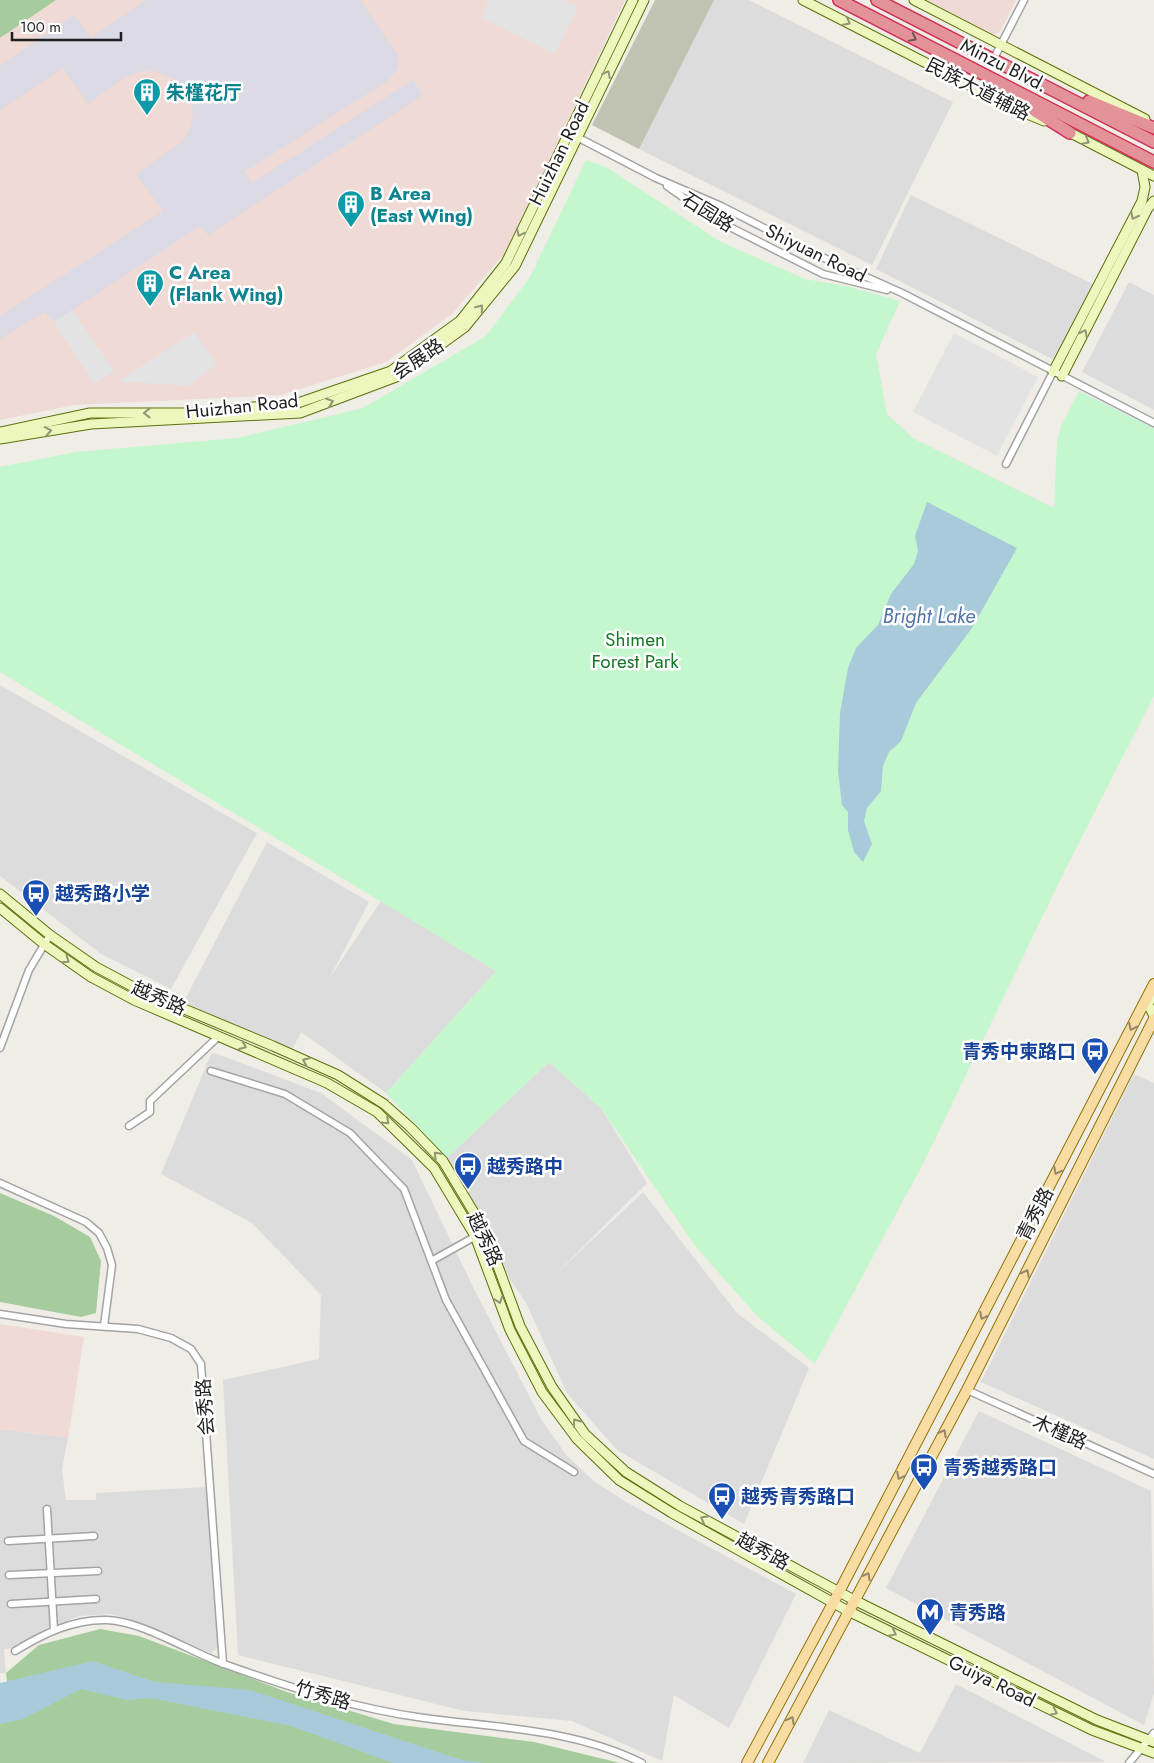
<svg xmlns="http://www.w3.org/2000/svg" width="1154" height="1763" viewBox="0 0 1154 1763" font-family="Jost,'Noto Sans SC',sans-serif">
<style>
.residential{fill:#dddcdc}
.commercial{fill:#efdad6}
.construction{fill:#c1c3b2}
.forest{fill:#a6cc9d}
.park{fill:#c5f7cf}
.parking{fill:#e3e3e3}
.plaza{fill:#dbdae5}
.water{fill:#a9cada}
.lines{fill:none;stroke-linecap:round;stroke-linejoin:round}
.street-casing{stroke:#a3a3a3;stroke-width:9}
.secondary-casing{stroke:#5b710b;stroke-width:11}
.primary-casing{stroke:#927308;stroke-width:12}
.highway-casing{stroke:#d12f55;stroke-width:14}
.street{stroke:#fff;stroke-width:6}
.secondary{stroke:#edf6bd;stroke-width:9}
.primary{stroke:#f7dca3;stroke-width:10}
.highway{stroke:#e29298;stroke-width:11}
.oneway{stroke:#909576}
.oneway2{stroke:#775355}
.oneway3{stroke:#968768}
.labels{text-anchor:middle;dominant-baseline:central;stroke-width:5;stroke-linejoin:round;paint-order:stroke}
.street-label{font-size:19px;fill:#1f1f1f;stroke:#fff}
.culture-label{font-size:19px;font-weight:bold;fill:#0d838f;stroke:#fff;text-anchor:start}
.park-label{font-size:19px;fill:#127825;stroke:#fff}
.transit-label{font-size:19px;font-weight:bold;fill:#164399;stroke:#fff;text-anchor:start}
.water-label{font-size:20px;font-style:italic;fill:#5073aa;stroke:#fff}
</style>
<rect width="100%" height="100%" fill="#efede6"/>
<g class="residential">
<path d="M714 0H749L953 102 872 265 639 149Z"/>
<path d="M911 195 1093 284 1054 360 876 269Z"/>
<path d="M1129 282 1154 295V410L1082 372Z"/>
<path d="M0 685 257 833 171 989 101 954 0 876Z"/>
<path d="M267 842 369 902 329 979 381 901 496 971 386 1093 301 1032 292 1050 179 1011Z"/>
<path d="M212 1052 321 1093 412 1160 474 1289 541 1419 567 1456 594 1481 626 1502 796 1594 729 1728 674 1695 662 1761 572 1721 464 1711 238 1655 223 1380 319 1359 321 1295 252 1223 161 1174Z"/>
<path d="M549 1062 601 1108 647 1183 553 1277 643 1192 737 1313 809 1368 744 1524 617 1450 567 1393 526 1303 423 1148 452 1153Z"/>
<path d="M1134 1074 1154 1083V1459L981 1382Z"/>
<path d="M979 1411 1151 1491 1154 1693 1144 1725 886 1588Z"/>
<path d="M0 1429 68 1438 62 1469 66 1500H96V1493L208 1487 219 1647 211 1653 123 1617 109 1614 80 1616 44 1629 13 1648 4 1649 6 1673H0Z"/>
<path d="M956 1684 1106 1762 803 1763 829 1710 920 1753Z"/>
</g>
<g class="commercial">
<path d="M0 0H625L505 253 452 314 386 362 281 395 74 405 0 420Z"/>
<path d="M924 0H1016L1000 32 992 35Z"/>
<path d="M0 1324 84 1337 68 1438 0 1429Z"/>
</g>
<path class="construction" d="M655 0H714L639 149 592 125Z"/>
<g class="forest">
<path d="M0 0H56L0 38Z"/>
<path d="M0 1193 54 1216 90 1237 101 1261 96 1313 81 1317 0 1302Z"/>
<path d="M100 1629 139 1636 287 1692 394 1724 534 1742 620 1763H0V1724L12 1719 6 1673 39 1645Z"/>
</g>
<path class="park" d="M586 160 606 167 721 242 805 279 850 287 900 301 876 354 887 414 913 438 1054 508 1057 441 1061 426 1079 391 1154 428V696L1065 870 924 1162 815 1364 757 1316 695 1246 601 1108 549 1062 447 1158 386 1093 496 971 0 672V467L76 452 237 438 363 408 486 336 530 277Z"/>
<g class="parking">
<path d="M489 0H564L578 7 555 54 481 18Z"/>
<path d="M72 309 114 371 94 384 54 322Z"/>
<path d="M194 332 217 364 188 386 119 381Z"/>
<path d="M954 333 1038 377 997 456 913 412Z"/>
</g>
<path class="plaza" d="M146 0H360L398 56V67L389 80 244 172 252 183 413 80 423 95 208 235 199 227 54 322 45 312 0 339V316L163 211 136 174 183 141 190 129 193 116 192 102 186 90 177 80 152 70 138 72 124 78 88 104 63 68 0 110V66L74 15 91 38Z"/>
<g class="water">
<path d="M927 502 1017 548 972 628 916 703 901 741 889 752 883 766 881 791 867 808 864 821 872 844 863 862 854 852 848 830V812L842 805 838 771 840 713 848 668 856 648 878 625 891 594 914 564 918 551 915 536Z"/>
<path d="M93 1661 155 1682 250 1690 462 1760 486 1763H393L291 1726 151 1698 127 1700 81 1689 23 1719 0 1724V1683Z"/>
</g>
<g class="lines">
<g class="street-casing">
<g id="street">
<path d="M993 60 1024 0"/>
<path d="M577 137 656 178 721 206 813 253 902 293 1154 423"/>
<path d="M667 186 714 219 823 274 887 290"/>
<path d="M1006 464 1053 372"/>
<path d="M0 1048 29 970 50 935"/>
<path d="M211 1071 285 1094 350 1133 404 1189 446 1300 524 1441 574 1472"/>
<path d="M129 1126 150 1112V1101L219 1036"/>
<path d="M0 1183 86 1222 99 1233 107 1248 112 1265 104 1326"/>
<path d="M433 1260 485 1231"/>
<path d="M0 1314 66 1324 138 1329 171 1338 191 1349 201 1364 223 1664"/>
<path d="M967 1390 1154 1474"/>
<path d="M47 1509 54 1630"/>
<path d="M8 1541 94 1536"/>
<path d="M9 1575 98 1571"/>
<path d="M11 1604 96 1599"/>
<path d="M15 1651C43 1634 73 1619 107 1620 142 1621 190 1652 224 1664 288 1687 356 1709 424 1718 498 1728 574 1729 642 1763"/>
<path d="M1129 1763 1154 1733"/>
</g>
</g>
<g class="secondary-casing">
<g id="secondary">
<path d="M803 0 1018 110 1044 121"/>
<path d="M914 0 1145 119"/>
<path d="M1065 130 1154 176"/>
<path d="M1053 372 1142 201 1145 187 1142 170"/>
<path d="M1062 376 1148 208 1154 201"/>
<path d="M0 432 90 413H187L298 403 391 371 460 321 506 263 633 0"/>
<path d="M0 439 91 424 300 413 396 377 465 327 515 266 644 0"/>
<path d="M0 894 50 935 96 967 141 991 273 1046 338 1075 384 1104 410 1127 443 1161 485 1231 520 1326 552 1387 585 1434 626 1472 680 1506 854 1600 1097 1720 1154 1742"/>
<path d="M0 908 44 944 91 977 134 1000 327 1083 377 1112 434 1168 475 1236 510 1330 542 1392 577 1439 619 1480 672 1513 848 1611 1092 1730 1154 1753"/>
<path d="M1154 999 1146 1000 1154 1016"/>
</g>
</g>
<g class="primary-casing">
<g id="primary">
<path d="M747 1763 839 1592 1154 984"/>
<path d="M768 1763 967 1390 1154 1019"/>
</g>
</g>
<g class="highway-casing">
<g id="highway">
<path d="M839 0 1154 162"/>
<path d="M877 0 1154 142"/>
<path d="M1008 94 1070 133"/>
<path d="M1089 101 1154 128"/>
</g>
</g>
<use href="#street" class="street"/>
<use href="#secondary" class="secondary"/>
<use href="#primary" class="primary"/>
<use href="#highway" class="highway"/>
</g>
<defs><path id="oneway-chevron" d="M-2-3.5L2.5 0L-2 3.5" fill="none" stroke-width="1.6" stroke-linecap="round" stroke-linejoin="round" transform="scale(1.25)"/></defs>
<g class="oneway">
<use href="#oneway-chevron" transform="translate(847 22) rotate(27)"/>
<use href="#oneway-chevron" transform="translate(607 74) rotate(-64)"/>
<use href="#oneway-chevron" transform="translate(1086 141) rotate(28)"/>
<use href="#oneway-chevron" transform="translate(1134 216) rotate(117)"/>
<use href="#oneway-chevron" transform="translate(520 233) rotate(116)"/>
<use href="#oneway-chevron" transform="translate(480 308) rotate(-51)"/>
<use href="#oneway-chevron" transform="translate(1084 333) rotate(-63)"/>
<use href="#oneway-chevron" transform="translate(330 402) rotate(-21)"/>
<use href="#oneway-chevron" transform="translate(147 413) rotate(180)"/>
<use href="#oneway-chevron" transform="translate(48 431) rotate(-10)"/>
<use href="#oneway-chevron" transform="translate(66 960) rotate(35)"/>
<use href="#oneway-chevron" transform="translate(243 1046) rotate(23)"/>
<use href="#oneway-chevron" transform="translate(306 1061) rotate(-155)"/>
<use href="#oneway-chevron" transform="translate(386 1121) rotate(44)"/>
<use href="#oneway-chevron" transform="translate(437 1155) rotate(-134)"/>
<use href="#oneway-chevron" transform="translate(499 1300) rotate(70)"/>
<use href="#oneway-chevron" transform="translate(576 1422) rotate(-125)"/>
<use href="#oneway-chevron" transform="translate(704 1519) rotate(-152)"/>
<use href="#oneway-chevron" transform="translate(893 1633) rotate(26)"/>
<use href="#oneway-chevron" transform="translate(1054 1712) rotate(26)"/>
</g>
<use class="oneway2" href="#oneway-chevron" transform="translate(913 38) rotate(27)"/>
<g class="oneway3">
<use href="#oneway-chevron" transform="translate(1132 1027) rotate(117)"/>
<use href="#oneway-chevron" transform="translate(1057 1171) rotate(117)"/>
<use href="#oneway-chevron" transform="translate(1026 1273) rotate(-63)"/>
<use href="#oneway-chevron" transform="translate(983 1316) rotate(117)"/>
<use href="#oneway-chevron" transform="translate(943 1433) rotate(-62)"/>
<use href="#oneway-chevron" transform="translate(900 1476) rotate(117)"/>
<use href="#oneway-chevron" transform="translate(867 1576) rotate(-62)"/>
<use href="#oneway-chevron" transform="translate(791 1720) rotate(-62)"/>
</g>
<defs>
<g id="building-pin" transform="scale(1.4375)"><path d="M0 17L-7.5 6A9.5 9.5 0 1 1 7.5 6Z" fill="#0f9aa8" stroke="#fff"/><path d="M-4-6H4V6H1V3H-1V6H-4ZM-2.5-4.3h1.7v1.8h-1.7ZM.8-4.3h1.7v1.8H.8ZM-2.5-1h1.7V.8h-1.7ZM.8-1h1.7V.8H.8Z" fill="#fff"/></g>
<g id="bus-pin" transform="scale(1.4375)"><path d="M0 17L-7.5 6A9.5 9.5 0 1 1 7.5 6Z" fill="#1a4fb4" stroke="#fff"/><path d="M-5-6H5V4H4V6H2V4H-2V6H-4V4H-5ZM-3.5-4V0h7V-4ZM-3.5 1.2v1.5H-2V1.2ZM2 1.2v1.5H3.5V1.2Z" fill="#fff"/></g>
<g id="metro-pin" transform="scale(1.4375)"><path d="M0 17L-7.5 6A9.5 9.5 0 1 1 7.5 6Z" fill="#1a4fb4" stroke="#fff"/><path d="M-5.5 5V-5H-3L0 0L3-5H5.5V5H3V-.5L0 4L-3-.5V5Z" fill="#fff"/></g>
</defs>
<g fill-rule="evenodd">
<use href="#building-pin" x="147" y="92"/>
<use href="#building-pin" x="351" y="204"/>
<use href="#building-pin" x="150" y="283"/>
<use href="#bus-pin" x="36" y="893"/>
<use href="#bus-pin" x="1095" y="1051"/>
<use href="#bus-pin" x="468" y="1166"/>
<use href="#bus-pin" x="924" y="1467"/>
<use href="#bus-pin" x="722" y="1496"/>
<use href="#metro-pin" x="930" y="1612"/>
</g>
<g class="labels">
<g class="street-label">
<text transform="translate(1004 65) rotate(27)">Minzu Blvd.</text>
<text transform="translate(978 89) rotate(27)">民族大道辅路</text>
<text transform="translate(559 153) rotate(-64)">Huizhan Road</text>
<text transform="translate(708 212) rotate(32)">石园路</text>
<text transform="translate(816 253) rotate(26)">Shiyuan Road</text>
<text transform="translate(418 359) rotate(-34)">会展路</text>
<text transform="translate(242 406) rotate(-6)">Huizhan Road</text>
<text transform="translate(159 998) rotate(24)">越秀路</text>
<text transform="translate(1035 1214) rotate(-63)">青秀路</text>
<text transform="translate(485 1239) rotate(65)">越秀路</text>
<text transform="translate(205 1407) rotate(-94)">会秀路</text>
<text transform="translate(1060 1432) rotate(24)">木槿路</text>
<text transform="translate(763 1551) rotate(28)">越秀路</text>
<text transform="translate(992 1681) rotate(26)">Guiya Road</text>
<text transform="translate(323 1695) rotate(17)">竹秀路</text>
</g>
<g class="culture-label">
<text x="166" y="92">朱槿花厅</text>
<text x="370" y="193">B Area<tspan x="370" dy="22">(East Wing)</tspan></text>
<text x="169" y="272">C Area<tspan x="169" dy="22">(Flank Wing)</tspan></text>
</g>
<g class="park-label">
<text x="635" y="639">Shimen<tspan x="635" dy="22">Forest Park</tspan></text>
</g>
<g class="transit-label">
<text x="55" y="893">越秀路小学</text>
<text x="1076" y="1051" text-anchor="end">青秀中柬路口</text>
<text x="487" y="1166">越秀路中</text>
<text x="943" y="1467">青秀越秀路口</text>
<text x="741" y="1496">越秀青秀路口</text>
<text x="949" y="1612">青秀路</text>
</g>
<g class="water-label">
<text x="929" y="616">Bright Lake</text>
</g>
</g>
<path d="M12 32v8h109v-8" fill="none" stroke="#1f1f1f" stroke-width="2.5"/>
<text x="20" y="32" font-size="15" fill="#1f1f1f" stroke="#ffffff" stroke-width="4" paint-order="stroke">100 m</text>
</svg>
